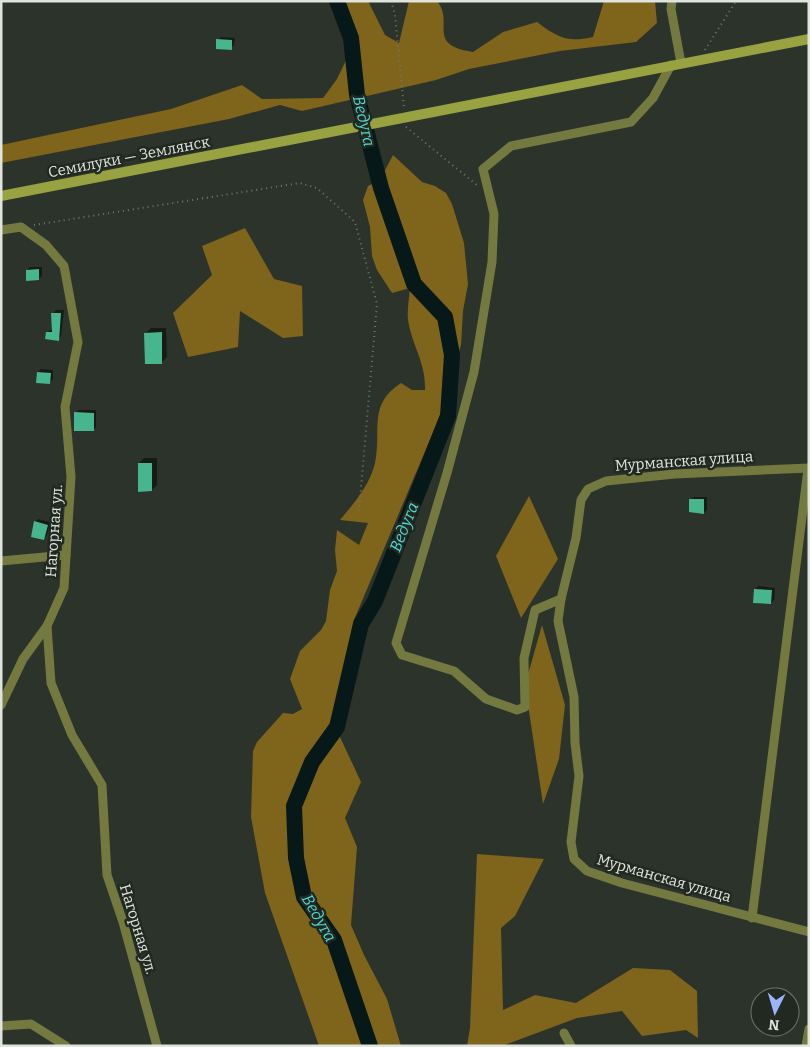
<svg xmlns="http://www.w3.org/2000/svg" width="810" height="1047" viewBox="0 0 810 1047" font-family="Bitter,serif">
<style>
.forest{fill:#7f641b}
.shadow{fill:#0007}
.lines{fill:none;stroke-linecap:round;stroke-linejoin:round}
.river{stroke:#071818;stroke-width:16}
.building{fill:#47b58e}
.path{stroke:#727871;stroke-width:2;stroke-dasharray:1 4;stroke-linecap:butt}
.minor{stroke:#747940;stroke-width:9}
.secondary{stroke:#99a241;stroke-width:10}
.labels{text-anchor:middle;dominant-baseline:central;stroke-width:5;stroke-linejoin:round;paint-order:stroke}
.street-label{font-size:15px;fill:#dfe4de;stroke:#222920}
.water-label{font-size:16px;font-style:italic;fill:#4fdad6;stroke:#222920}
</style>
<rect width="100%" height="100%" fill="#2c332a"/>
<g class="forest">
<path d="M344 1H368L385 35 399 43 409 1H437C455 23 425 45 473 52L503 32 537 22C557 37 567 43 593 37L604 1H655L657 23 636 42 560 51 469 69 436 80 302 111 280 105 229 119 1 163V145L171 109 242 85 262 99 323 98 337 79 358 35Z"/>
<path d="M393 155 422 182 435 186 446 193 452 204 464 243 468 284 463 311 461 345 442 411 354 620 332 720 361 782 345 818 357 847 351 925 364 955 387 999 401 1046H319L265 893 251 817 253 751 257 742 283 713 293 714 302 709 290 679 300 651 321 630 326 621 330 590 337 571 335 550 337 530 359 545 368 523 340 520C354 503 370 485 375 463 382 430 367 405 401 383L412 390H425C426 362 412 346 408 320 407 311 409 298 410 288L392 293 377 270 372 256 370 227 363 200 368 186 380 180Z"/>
<path d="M245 228 274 279 302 286 303 336 283 338 240 311 238 347 188 357 173 313 212 275 202 246Z"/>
<path d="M529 496 558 559 521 618 496 556Z"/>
<path d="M542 625 565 705 559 759 543 804 525 685Z"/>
<path d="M477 854 544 859 515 916 501 928 503 1010 535 995 576 1003 633 968 670 970 697 991 698 1038 686 1030 642 1036 622 1011 577 1018 502 1046H467L470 1028Z"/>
</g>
<g class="shadow">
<path d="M221 37 235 38 234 45 231 48 218 40Z"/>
<path d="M30 267H42V276L39 279 27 270Z"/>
<path d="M56 310H64L61 336 58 339 47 332 53 329V314Z"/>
<path d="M151 328H166L167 357 162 362 146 333Z"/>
<path d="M41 369 53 370V379L49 383 38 372Z"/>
<path d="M79 410H96V427L93 430 75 413Z"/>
<path d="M144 458H157V485L152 490 139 463Z"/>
<path d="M694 497H707V510L704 513 690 500Z"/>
<path d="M38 519 50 522 47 535 44 538 35 522Z"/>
<path d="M758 586 775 588 774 600 771 603 755 590Z"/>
</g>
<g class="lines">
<path class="river" d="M337 1 351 38 357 95 381 188 414 284 445 317 452 355 448 416 375 601 361 624 337 727 312 762 294 806 296 858 304 897 334 940 370 1046"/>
</g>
<g class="building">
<path d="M216 39 232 40V50L216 49Z"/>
<path d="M39 269V280L26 281V270Z"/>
<path d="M51 313H61L59 341 45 339 46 332H52Z"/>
<path d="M162 332V364H145L144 333Z"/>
<path d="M37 372 51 373 50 384 36 383Z"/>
<path d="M74 412 94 413V431H74Z"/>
<path d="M138 463H152V491L138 492Z"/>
<path d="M689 499H704V514L689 512Z"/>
<path d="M34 521 48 525 44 540 31 537Z"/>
<path d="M754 589 772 590 771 604 753 603Z"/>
</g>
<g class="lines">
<g class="path">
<path d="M391 1 395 15 404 108"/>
<path d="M705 50 736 1"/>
<path d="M406 127 478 186"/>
<path d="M34 225 300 183 317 188 355 222 377 304 359 511"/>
</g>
<g class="minor">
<path d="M672 1 671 9 681 63"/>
<path d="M1 230 21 227 46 245 64 266 78 342 65 407 71 477 64 588 47 626 51 683 72 735 102 785 107 875 123 922 157 1046"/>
<path d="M809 468 675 474 606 481 588 489 581 500 576 538 561 599 558 621 574 697 575 743 579 776 571 842 574 859 587 871 622 883 809 932"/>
<path d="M1 561 66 555"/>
<path d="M561 599 535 610 524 658 525 707 517 710 486 699 454 671 402 655 396 643 447 473 474 372 492 262 494 214 483 169 511 146 631 122 653 98 671 65"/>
<path d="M1 705 23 659 47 626"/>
<path d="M752 918 808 469"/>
<path d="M1 1026 31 1024 66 1046"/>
<path d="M564 1033 571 1046"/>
<path d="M806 1046 809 1029"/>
</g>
<path class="secondary" d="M1 196 809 39"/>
</g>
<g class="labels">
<g class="street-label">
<text transform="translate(129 157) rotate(-11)">Семилуки — Землянск</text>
<text transform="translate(684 461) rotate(-4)">Мурманская улица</text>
<text transform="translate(54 531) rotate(-86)">Нагорная ул.</text>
<text transform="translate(664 878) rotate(16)">Мурманская улица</text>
<text transform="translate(138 929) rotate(73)">Нагорная ул.</text>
</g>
<g class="water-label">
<text transform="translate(364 121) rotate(77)">Ведуга</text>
<text transform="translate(404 527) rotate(-68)">Ведуга</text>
<text transform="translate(319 918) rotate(60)">Ведуга</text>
</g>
</g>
<rect width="810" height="1047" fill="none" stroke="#dfe4de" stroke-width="5"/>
<g transform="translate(775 1012) rotate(185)"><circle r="24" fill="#222920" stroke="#6e746c"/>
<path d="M0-4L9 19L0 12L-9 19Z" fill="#9db4fd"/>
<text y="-8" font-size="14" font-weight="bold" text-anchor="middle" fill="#dfe4de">N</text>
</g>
</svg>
